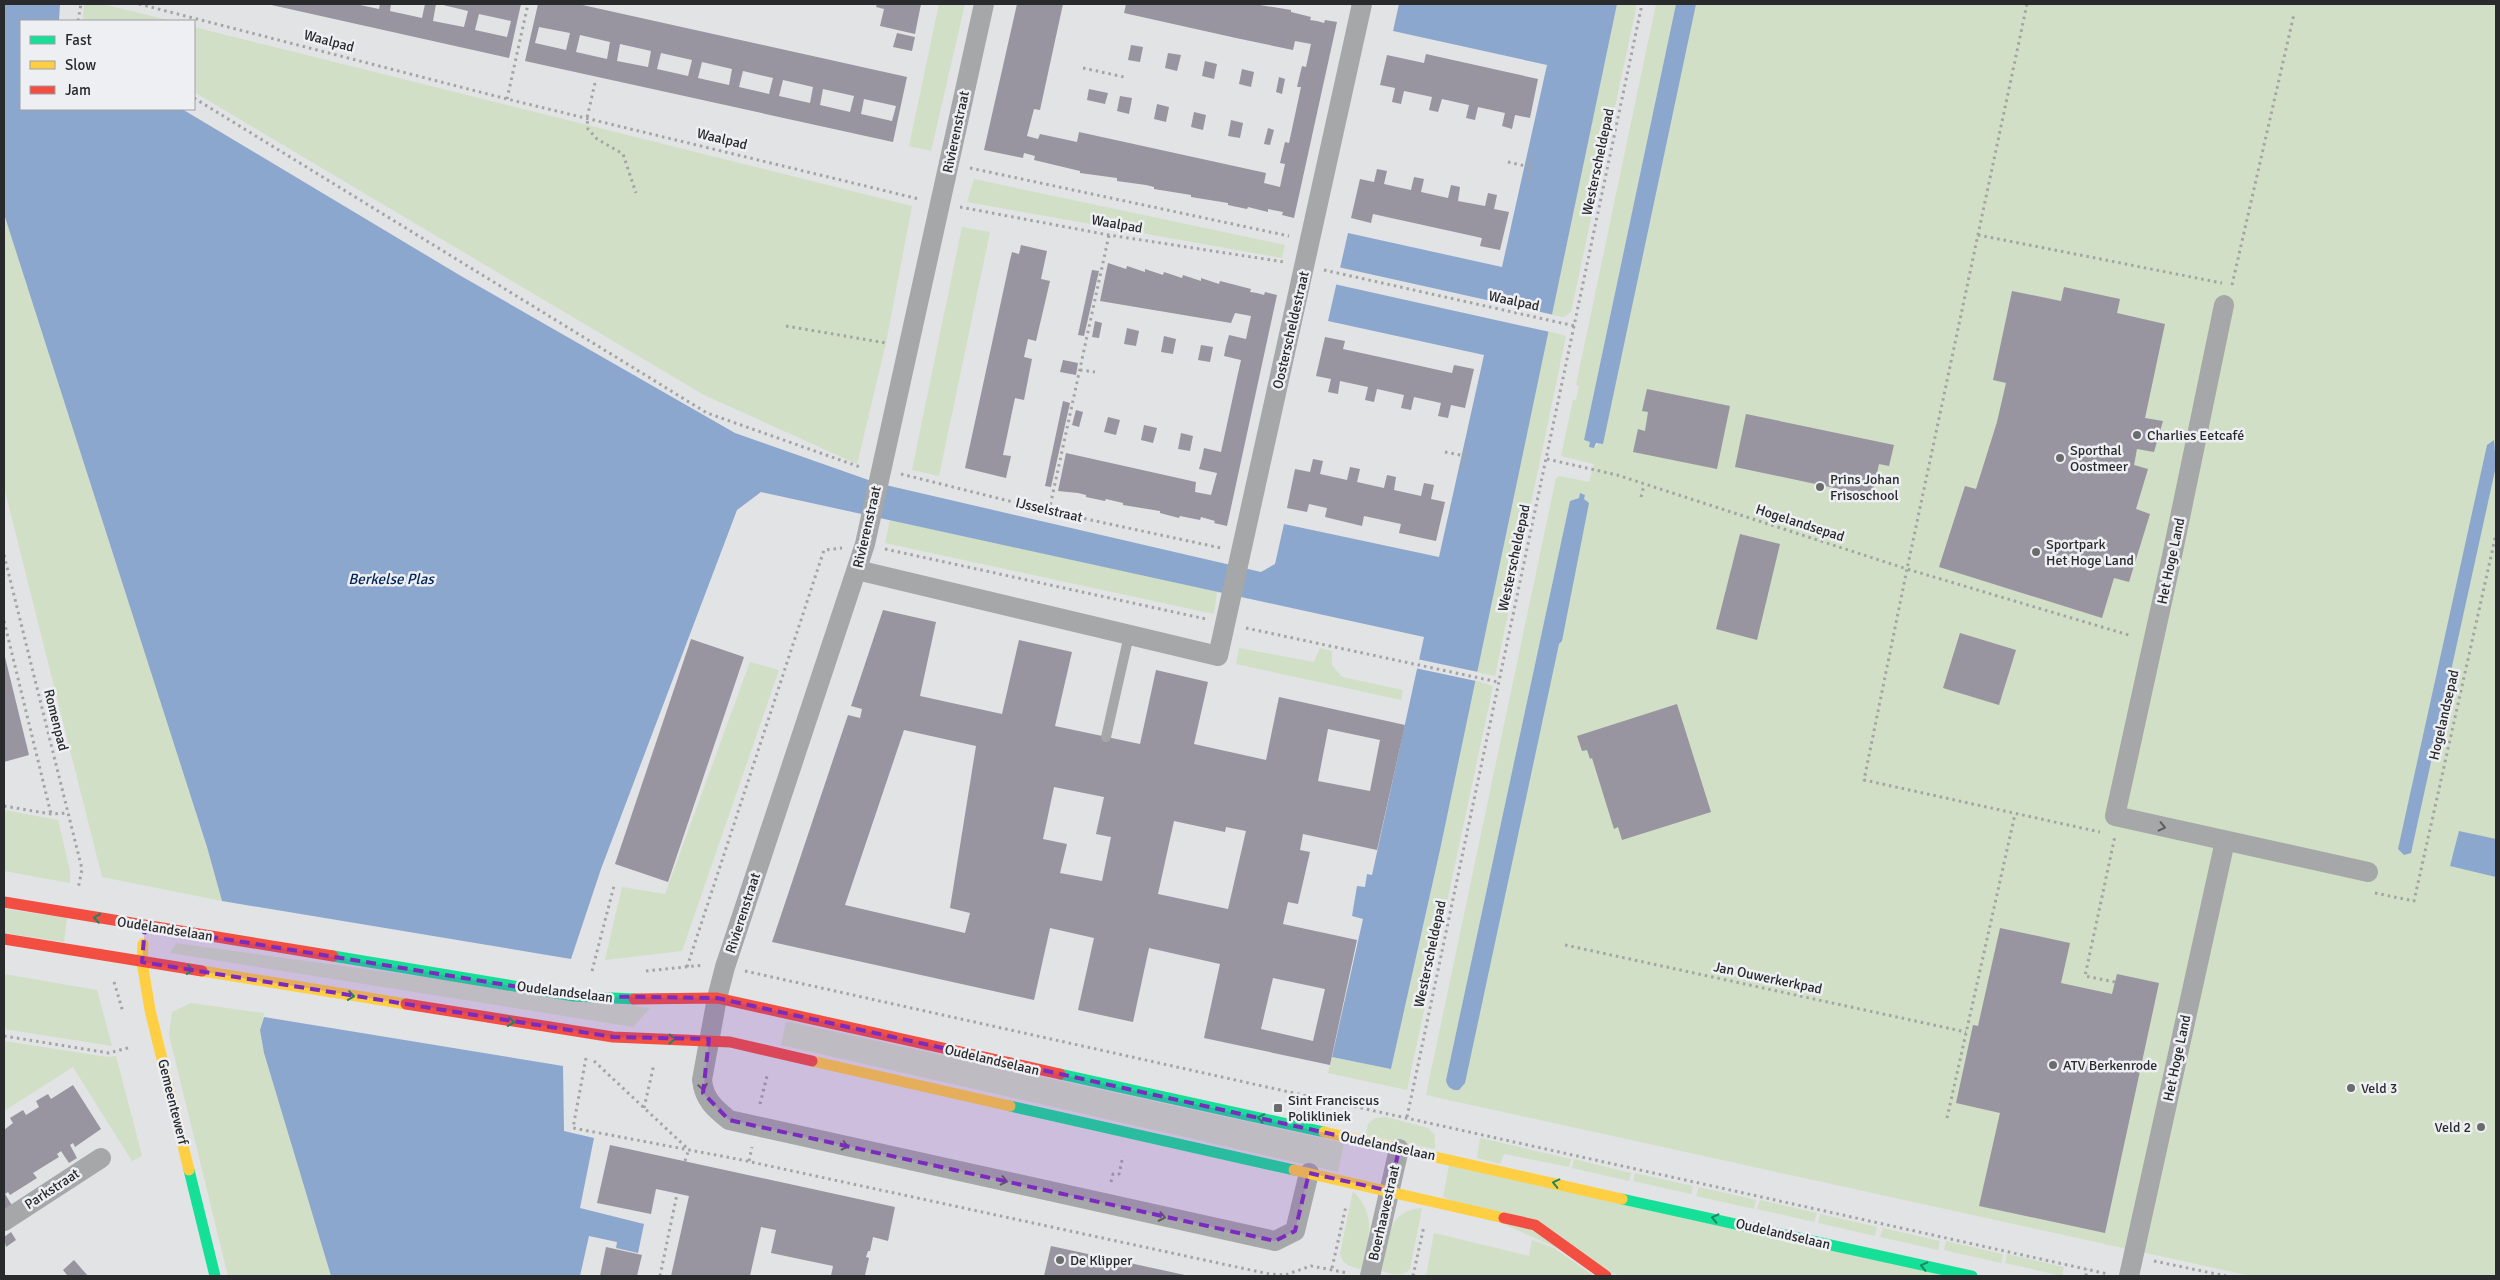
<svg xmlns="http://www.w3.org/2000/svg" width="2500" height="1280" viewBox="0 0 2500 1280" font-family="Signika,sans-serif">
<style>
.green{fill:#d0dfc5;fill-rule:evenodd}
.water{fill:#8ca7cd}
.pier{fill:#e2e3e5}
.building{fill:#9894a0;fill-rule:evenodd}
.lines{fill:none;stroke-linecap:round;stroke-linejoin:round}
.path{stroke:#a4a4a4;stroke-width:3;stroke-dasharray:2.5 4;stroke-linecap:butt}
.lane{stroke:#a6a7a8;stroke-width:10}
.street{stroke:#a6a7a8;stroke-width:20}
.fast{stroke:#16e098;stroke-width:11}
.slow{stroke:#ffcf43;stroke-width:11}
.jam{stroke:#f24e42;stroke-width:11}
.oneway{stroke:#5b5c5d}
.oneway2{stroke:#208562}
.marked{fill:#7b2cbf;fill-opacity:0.2;stroke:#7b2cbf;stroke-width:4;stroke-dasharray:10 6;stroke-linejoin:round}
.poi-dot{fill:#6a6b6c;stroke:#eeeff3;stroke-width:2}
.labels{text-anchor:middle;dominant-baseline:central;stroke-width:5;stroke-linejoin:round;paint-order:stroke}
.street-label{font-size:14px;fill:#292a2b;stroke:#eeeff3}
.poi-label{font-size:14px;fill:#292a2b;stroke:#eeeff3;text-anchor:start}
.water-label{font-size:15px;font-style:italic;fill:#022758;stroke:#eeeff3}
</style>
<rect width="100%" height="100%" fill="#e2e3e5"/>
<g class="green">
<path d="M84 4H102L172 21H83Z"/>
<path d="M939 4H965L931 151 909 146Z"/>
<path d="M1617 4H1637L1571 312 1564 317 1551 315Z"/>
<path d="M1656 4H1676L1584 440 1590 442 1589 447 1594 448 1598 444 1691 4H2496V1276H2251L1426 1095 1556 478 1560 476 1589 482 1594 464 1561 456 1573 400H1576L1579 386 1576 385ZM1580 493 1585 495 1584 499 1459 1090H1453L1446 1080 1570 501 1579 498Z"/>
<path d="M194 27 912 206 886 343 857 464 704 395 194 92Z"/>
<path d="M974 179 1285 245 1282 258 967 202Z"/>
<path d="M4 214 207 847 222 901 102 877 4 487Z"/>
<path d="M962 227 990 232 939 476 912 470Z"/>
<path d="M1548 331 1566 336 1495 676 1475 672Z"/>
<path d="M890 520 1217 591 1214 614 885 543Z"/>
<path d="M1239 648 1314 662 1320 648 1332 651V665L1342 677 1403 690 1401 700 1236 664Z"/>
<path d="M750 662 779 670 682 951 605 960 622 887 665 894Z"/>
<path d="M1474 680 1493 686 1407 1090 1328 1073 1332 1057 1391 1069 1440 850Z"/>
<path d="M4 810 58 820 70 871V883L4 871Z"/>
<path d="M4 909 67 918 64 942 4 933Z"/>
<path d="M176 943 650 1008 633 1027 170 953Z"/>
<path d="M4 974 97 990 112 1046 4 1029Z"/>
<path d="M191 1003 264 1013 260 1030 264 1053 331 1276H228L169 1035 172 1012Z"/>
<path d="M786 1021 1344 1143 1338 1172 781 1045Z"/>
<path d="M4 1041 107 1057 116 1056 142 1156 132 1161 73 1067 4 1111Z"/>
<path d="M1386 1117 1428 1128 1435 1135V1149L1366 1135 1368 1124 1375 1118Z"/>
<path d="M1480 1138 1571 1159 1569 1167 1504 1154 1500 1164 1477 1158Z"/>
<path d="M1574 1159 1631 1173 1629 1181 1572 1168Z"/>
<path d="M1449 1165 1949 1276H1620L1443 1197Z"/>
<path d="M1635 1173 1693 1186 1691 1194 1633 1181Z"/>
<path d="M1699 1187 1756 1200 1754 1209 1696 1196Z"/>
<path d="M1353 1191C1378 1216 1368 1239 1361 1269 1351 1267 1343 1265 1340 1254Z"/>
<path d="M1760 1200 1817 1213 1814 1222 1757 1209Z"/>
<path d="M1422 1208 1410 1269C1401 1278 1393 1274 1382 1271 1389 1241 1385 1211 1422 1208Z"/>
<path d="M1820 1214 1877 1227 1875 1236 1818 1223Z"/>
<path d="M1883 1228 1940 1241 1938 1250 1880 1237Z"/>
<path d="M1434 1233 1529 1256 1532 1240 1554 1248 1594 1276H1426Z"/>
<path d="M1946 1241 2003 1254 2001 1263 1944 1250Z"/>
<path d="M2007 1254 2064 1267 2062 1276 2005 1263Z"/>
</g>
<g class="water">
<path d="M4 4H60L59 21H21V109H182L461 276 735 433 877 483 1261 572 1275 564 1284 524 1439 557 1484 355 1328 321 1348 233 1502 267 1547 65 1393 31 1399 4H1617L1440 850 1391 1069 1332 1057 1363 919 1352 916 1357 886 1365 887 1367 874 1372 875 1424 637 761 492 737 510 601 869 571 959 222 901 207 847 4 214Z"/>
<path d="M1676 4H1696L1603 444 1596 443 1594 448 1589 447 1590 442 1584 440Z"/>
<path d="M2494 440 2496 466 2411 853 2404 855 2398 849 2487 445Z"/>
<path d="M1580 493 1585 495 1584 499 1589 503 1562 641 1559 644 1465 1083 1459 1090C1452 1091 1447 1087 1446 1080L1570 501 1579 498Z"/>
<path d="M2459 831 2496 839V877L2450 866Z"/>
<path d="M264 1017 563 1066 564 1131 594 1138 580 1208 644 1224 638 1253 616 1248 617 1242 589 1236 580 1276H331L264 1053 260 1030Z"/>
</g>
<g class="pier">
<path d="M1338 267 1554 315 1550 332 1334 284Z"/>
<path d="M1417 659 1478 672 1476 681 1415 668Z"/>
</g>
<g class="building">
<path d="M267 4H355L379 9 380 4H391L390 11 422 18 425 4H436L433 21 464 27 468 11 439 4H521L509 58ZM479 14 511 21 507 37 475 30Z"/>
<path d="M538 4H578L907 77 893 142 525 61ZM539 27 570 33 566 50 535 43ZM580 35 610 42 607 59 576 52ZM620 44 651 51 648 67 617 61ZM661 53 692 60 688 76 657 69ZM702 62 732 69 729 85 698 78ZM743 71 773 78 769 94 739 87ZM783 80 813 87 810 103 779 96ZM823 89 854 96 850 112 820 105ZM864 99 896 106 892 121 861 114Z"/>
<path d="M877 4H921L915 34 880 26 884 9 876 7Z"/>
<path d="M1017 4H1063L1040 110 1034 109 1027 136 1038 139 1040 134 1077 142 1079 132 1266 173 1264 183 1280 187 1285 164 1280 163 1285 142 1289 143 1301 87H1297L1302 66 1306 67 1311 44 1295 41 1293 50 1236 38 1124 13 1126 4H1254L1291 10V12L1311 17 1310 20 1317 21 1324 23 1325 20 1337 22 1294 218 1282 215 1283 212 1268 209V212L1248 207 1247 209 1228 205V203L1191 197V195L1154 189V187L1146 185 1117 181V178L1080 173V171L1034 160 1035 156 1024 153 1023 158 984 150Z"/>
<path d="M897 33 915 37 912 51 893 47Z"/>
<path d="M1131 45 1143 47 1140 62 1128 60Z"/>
<path d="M1168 53 1181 55 1177 71 1165 68Z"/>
<path d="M1426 54 1538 79 1530 118 1515 115 1512 129 1502 126 1505 113 1478 107 1475 120 1466 118 1469 105 1442 99 1438 112 1429 110 1432 97 1404 91 1401 104 1392 102 1395 88 1380 85 1387 55 1424 63Z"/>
<path d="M1205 61 1217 64 1214 79 1202 76Z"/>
<path d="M1242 69 1254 72 1251 87 1239 84Z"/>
<path d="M1279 77 1285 79 1282 94 1276 92Z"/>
<path d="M1089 89 1108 93 1105 104 1087 100Z"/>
<path d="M1120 96 1132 98 1129 114 1117 111Z"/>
<path d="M1157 104 1169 107 1166 122 1154 119Z"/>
<path d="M1194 112 1206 115 1203 130 1191 127Z"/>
<path d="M1231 120 1243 123 1240 138 1228 136Z"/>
<path d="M1268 128 1274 130 1270 145 1264 144Z"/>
<path d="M1377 169 1387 171 1384 184 1397 187 1411 190 1414 177 1424 179 1421 192 1448 198 1451 185 1460 187 1458 201 1485 206 1488 193 1497 195 1494 209 1509 212 1500 250 1480 246 1482 238 1373 214 1371 223 1351 218 1360 179 1374 182Z"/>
<path d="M1021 245 1047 251 1041 279 1050 281 1036 341 1028 339 1024 357 1032 359 1024 400 1015 398 1003 455 1011 456 1006 478 965 468 1010 260 1012 252 1019 254Z"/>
<path d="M1108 263 1126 269 1127 266 1145 272V269L1163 275 1164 272 1182 278 1183 275 1201 281V278L1219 284 1220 281 1251 289 1250 292 1257 293 1264 295 1265 292 1277 295 1227 526 1214 523 1215 521 1201 517 1200 520 1180 516 1179 518 1160 513V511L1123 505V503L1106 499 1105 501 1086 497V495L1078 493 1058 491 1066 453 1196 482 1195 492 1211 495 1217 473 1199 469 1202 458 1204 448 1221 452 1237 378 1241 360 1224 356 1226 346 1229 335 1246 339 1251 316 1235 313 1231 323 1100 301Z"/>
<path d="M1092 270 1099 271 1084 336 1078 335Z"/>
<path d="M2064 287 2120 299 2117 313 2165 324 2145 418 2163 421 2154 452 2137 449 2134 465 2148 469 2136 509 2150 514 2129 582 2114 578 2102 618 1939 567 1965 486 1976 489 1997 422 2006 383 1993 380 2012 291 2061 301Z"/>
<path d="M1095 321 1102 323 1099 338 1092 337Z"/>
<path d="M1127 328 1139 331 1136 346 1124 344Z"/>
<path d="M1164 336 1176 339 1173 354 1161 352Z"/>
<path d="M1325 337 1345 341 1343 349 1398 361 1452 373 1454 365 1474 369 1465 408 1451 405 1448 418 1438 416 1441 403 1414 397 1411 410 1401 408 1404 395 1377 389 1374 402 1365 400 1368 387 1340 381 1338 394 1328 392 1331 379 1316 376Z"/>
<path d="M1201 345 1213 347 1210 362 1198 360Z"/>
<path d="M1063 360 1078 363 1076 375 1060 372Z"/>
<path d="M1647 389 1730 406 1717 469 1633 452 1638 429 1645 431 1648 412 1642 411Z"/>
<path d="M1063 401 1070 403 1051 487 1045 486Z"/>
<path d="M1076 410 1083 412 1079 427 1072 425Z"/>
<path d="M1746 414 1894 445 1889 466 1879 464 1872 496 1735 467Z"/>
<path d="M1108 417 1120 420 1116 435 1104 432Z"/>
<path d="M1144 425 1157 428 1153 443 1141 440Z"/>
<path d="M1181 433 1193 436 1190 451 1178 449Z"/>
<path d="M1313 459 1323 461 1320 474 1347 480 1350 467 1360 469 1357 482 1384 488 1387 475 1396 477 1394 490 1421 496 1424 483 1434 485 1431 499 1445 502 1436 541 1399 533 1401 524 1364 516 1362 526 1325 517 1327 508 1309 504 1307 512 1287 508 1295 469 1310 472Z"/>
<path d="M1740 534 1780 544 1757 640 1716 629Z"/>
<path d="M883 610 936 622 920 696 1002 714 1019 640 1072 652 1055 726 1140 744 1156 670 1208 682 1194 744 1266 760 1279 697 1405 725 1377 850 1303 834 1300 850 1310 852 1298 904 1288 902 1283 924 1357 940 1330 1065 1204 1038 1220 964 1149 948 1133 1022 1078 1010 1094 938 1050 928 1034 1000 772 942 848 715 860 718 862 709 851 706ZM1328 729 1380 740 1370 791 1318 781ZM904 730 976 746 950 908 970 913 965 933 845 905ZM1054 787 1104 797 1096 834 1111 837 1102 881 1060 873 1067 844 1043 839ZM1174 821 1225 832 1226 827 1246 831 1228 909 1158 894ZM1273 978 1325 989 1313 1041 1261 1029Z"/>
<path d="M1960 633 2016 650 1999 705 1943 688Z"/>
<path d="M691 639 744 657 668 882 615 864Z"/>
<path d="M4 653 29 755 4 762Z"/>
<path d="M1677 704 1711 812 1622 840 1618 827 1614 829 1592 758 1590 759 1587 750 1582 751 1577 736Z"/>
<path d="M2000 928 2070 943 2061 983 2112 994 2117 974 2159 983 2105 1233 1979 1206 2000 1113 1956 1103 1973 1025 1978 1026Z"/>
<path d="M73 1085 101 1129 75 1147 73 1143 70 1145 77 1158 69 1163 61 1151 57 1154 59 1157 33 1173 37 1178 10 1195 8 1192 5 1194 13 1207 4 1213V1130L13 1123 10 1118 23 1110 26 1115 39 1107 36 1101 48 1094 51 1099Z"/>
<path d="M610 1145 895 1207 888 1241 873 1237 870 1251H868L866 1257 869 1258 865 1275 869 1276H831L833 1266 771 1253 776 1230 761 1227 750 1276H671L689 1196 656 1189 651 1214 597 1203Z"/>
<path d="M11 1232 16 1240 6 1247 4 1237Z"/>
<path d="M1051 1246 1185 1275V1276H1044Z"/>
<path d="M606 1247 642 1255 637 1276H600Z"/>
<path d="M74 1260 88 1276H65L67 1275 63 1270Z"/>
</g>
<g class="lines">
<g class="path">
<path d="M139 4 507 99 919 199"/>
<path d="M2027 4 1907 569 2132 636"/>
<path d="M78 21 81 4"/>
<path d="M1083 68 1124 77"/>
<path d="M595 83 587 118 588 129 597 139 623 154 636 193"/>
<path d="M194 98 707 413 860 467"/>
<path d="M507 99 528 4"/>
<path d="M1508 162 1530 167"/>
<path d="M970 168 1289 236"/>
<path d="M1528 178 1533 156"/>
<path d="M960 207 1109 235 1284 262"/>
<path d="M1978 235 2222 283"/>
<path d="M1324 270 1575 326"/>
<path d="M2232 285 2294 14"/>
<path d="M786 326 886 343"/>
<path d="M1080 370 1095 372"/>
<path d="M1445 452 1465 456"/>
<path d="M1547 459 1617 475 1907 569 1864 780 2100 832"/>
<path d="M1462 468 1467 445"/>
<path d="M901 474 1049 511 1221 548"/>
<path d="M1641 497 1644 485"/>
<path d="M1049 511 1109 235"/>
<path d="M885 549 1206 619"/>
<path d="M4 555 82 869 78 889"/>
<path d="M4 621 51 814"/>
<path d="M1246 628 1498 682"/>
<path d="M4 806 51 814 67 813"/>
<path d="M2375 893 2414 901 2496 534"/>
<path d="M1565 945 1966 1032"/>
<path d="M687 967 824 550 842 548"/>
<path d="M592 971 614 886"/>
<path d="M646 971 704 965"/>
<path d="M745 971 2108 1274"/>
<path d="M114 982 123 1012"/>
<path d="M2115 982 2085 976 2115 836"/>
<path d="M4 1036 109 1053 131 1047"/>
<path d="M586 1058 573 1128 737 1159 1269 1274 1285 1275 1311 1266 1348 1273"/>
<path d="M594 1061 688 1149"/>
<path d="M760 1104 767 1076"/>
<path d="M644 1108 654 1064"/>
<path d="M1407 1117 1642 4"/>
<path d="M1947 1118 2015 814"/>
<path d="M685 1161 689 1149"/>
<path d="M749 1161 752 1147"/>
<path d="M1111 1182 1113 1174H1119L1123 1156"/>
<path d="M2154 1261 2226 1276"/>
<path d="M1332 1268 1346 1206"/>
<path d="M660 1276 677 1194"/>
<path d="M1413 1276 1424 1226"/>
<path d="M2086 1276 2087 1269"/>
</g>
<path class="lane" d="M1106 737 1129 635"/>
<g class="street">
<path d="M984 4 865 544 725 967 717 998 702 1080C704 1099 714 1108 729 1120L1275 1241 1295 1231 1309 1173"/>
<path d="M2224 305 2172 556 2115 816 2368 872"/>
<path d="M857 570 1218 656 1362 4"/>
<path d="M4 1221 101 1158"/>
<path d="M1370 1276 1399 1149"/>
<path d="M2129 1276 2225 841"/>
</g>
<g class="fast">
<path d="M333 956 574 996 634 999"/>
<path d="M1060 1074 1324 1132"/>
<path d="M1010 1106 1294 1170"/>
<path d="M189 1170 215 1276"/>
<path d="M1622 1199 1972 1276"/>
</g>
<g class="slow">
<path d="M143 944 142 962 150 1010 189 1170"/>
<path d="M202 971 406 1004"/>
<path d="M812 1061 1010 1106"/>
<path d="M1324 1132 1622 1199"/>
<path d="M1294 1170 1504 1218"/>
</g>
<g class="jam">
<path d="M4 902 333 956"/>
<path d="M4 939 202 971"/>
<path d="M634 999 717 998 1060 1074"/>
<path d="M406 1004 613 1037 730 1042 812 1061"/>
<path d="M1504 1218 1535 1225 1606 1276"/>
</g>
</g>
<defs><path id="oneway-chevron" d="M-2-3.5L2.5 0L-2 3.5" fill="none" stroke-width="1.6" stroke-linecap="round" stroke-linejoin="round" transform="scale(1.25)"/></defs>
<g class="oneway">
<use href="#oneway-chevron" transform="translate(2162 827) rotate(13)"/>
<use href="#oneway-chevron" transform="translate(703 1087) rotate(80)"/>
<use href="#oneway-chevron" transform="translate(845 1146) rotate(13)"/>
<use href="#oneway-chevron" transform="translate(1004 1181) rotate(13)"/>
<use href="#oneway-chevron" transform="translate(1162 1217) rotate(12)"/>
</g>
<g class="oneway2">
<use href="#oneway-chevron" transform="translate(97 918) rotate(-171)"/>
<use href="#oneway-chevron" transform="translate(190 970) rotate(9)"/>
<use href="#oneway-chevron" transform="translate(351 996) rotate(9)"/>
<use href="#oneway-chevron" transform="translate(511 1022) rotate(9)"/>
<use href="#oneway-chevron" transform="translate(672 1039) rotate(1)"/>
<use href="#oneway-chevron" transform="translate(1261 1118) rotate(-168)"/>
<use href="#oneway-chevron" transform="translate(1556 1183) rotate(-167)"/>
<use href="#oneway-chevron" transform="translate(1715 1218) rotate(-167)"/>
<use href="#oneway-chevron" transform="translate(1924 1266) rotate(-167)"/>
</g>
<path class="marked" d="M145 926 574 996 717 998 1399 1149 1390 1191 1309 1173 1295 1231 1275 1241 729 1120 703 1093 709 1039 613 1037 142 962Z"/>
<g class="poi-dot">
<circle cx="2137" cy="435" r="5"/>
<circle cx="2060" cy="458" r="5"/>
<circle cx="1820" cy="487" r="5"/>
<circle cx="2036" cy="552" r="5"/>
<circle cx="2053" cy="1065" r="5"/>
<circle cx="2351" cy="1088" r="5"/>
<rect x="1273" y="1103" width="10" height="10" rx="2.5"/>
<circle cx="2481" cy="1127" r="5"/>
<circle cx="1060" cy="1260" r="5"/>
</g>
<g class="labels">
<g class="street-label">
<text transform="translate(329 41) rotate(15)">Waalpad</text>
<text transform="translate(956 132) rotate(-78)">Rivierenstraat</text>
<text transform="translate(722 139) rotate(14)">Waalpad</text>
<text transform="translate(1598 162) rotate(-78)">Westerscheldepad</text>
<text transform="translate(1117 224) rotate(10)">Waalpad</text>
<text transform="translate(1514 301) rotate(12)">Waalpad</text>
<text transform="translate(1291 330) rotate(-77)">Oosterscheldestraat</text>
<text transform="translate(1049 510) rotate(13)">IJsselstraat</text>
<text transform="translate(1800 523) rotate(18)">Hogelandsepad</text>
<text transform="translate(867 527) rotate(-77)">Rivierenstraat</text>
<text transform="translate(1514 558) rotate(-78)">Westerscheldepad</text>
<text transform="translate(2171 561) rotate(-78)">Het Hoge Land</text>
<text transform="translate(2444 715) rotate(-77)">Hogelandsepad</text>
<text transform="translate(56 720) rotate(76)">Romenpad</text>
<text transform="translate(743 913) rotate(-72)">Rivierenstraat</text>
<text transform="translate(165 929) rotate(9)">Oudelandselaan</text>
<text transform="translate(1430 954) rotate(-78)">Westerscheldepad</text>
<text transform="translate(1768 978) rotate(12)">Jan Ouwerkerkpad</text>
<text transform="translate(565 992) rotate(7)">Oudelandselaan</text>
<text transform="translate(2177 1058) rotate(-78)">Het Hoge Land</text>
<text transform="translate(992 1060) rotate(13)">Oudelandselaan</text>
<text transform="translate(173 1102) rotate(76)">Gemeentewerf</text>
<text transform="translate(1388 1146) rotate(12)">Oudelandselaan</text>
<text transform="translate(52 1189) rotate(-33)">Parkstraat</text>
<text transform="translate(1384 1213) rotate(-77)">Boerhaavestraat</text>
<text transform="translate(1783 1234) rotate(13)">Oudelandselaan</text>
</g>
<g class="poi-label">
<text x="2147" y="435">Charlies Eetcafé</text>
<text x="2070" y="450">Sporthal<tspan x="2070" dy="16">Oostmeer</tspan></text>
<text x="1830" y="479">Prins Johan<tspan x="1830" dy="16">Frisoschool</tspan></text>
<text x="2046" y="544">Sportpark<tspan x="2046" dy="16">Het Hoge Land</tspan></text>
<text x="2063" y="1065">ATV Berkenrode</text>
<text x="2361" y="1088">Veld 3</text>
<text x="1288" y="1100">Sint Franciscus<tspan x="1288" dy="16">Polikliniek</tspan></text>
<text x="2471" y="1127" text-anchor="end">Veld 2</text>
<text x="1070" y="1260">De Klipper</text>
</g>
<g class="water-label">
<text x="391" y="579">Berkelse Plas</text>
</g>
</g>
<rect width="2500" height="1280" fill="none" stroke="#292a2b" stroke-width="10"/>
<rect x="20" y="20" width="175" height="90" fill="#eeeff3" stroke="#9fa0a3"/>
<rect x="30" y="36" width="25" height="8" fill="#16e098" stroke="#9fa0a3"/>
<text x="65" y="45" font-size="15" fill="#292a2b">Fast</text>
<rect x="30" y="61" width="25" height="8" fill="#ffcf43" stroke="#9fa0a3"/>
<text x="65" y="70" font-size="15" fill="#292a2b">Slow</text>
<rect x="30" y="86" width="25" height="8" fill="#f24e42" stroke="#9fa0a3"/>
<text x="65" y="95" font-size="15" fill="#292a2b">Jam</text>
</svg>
